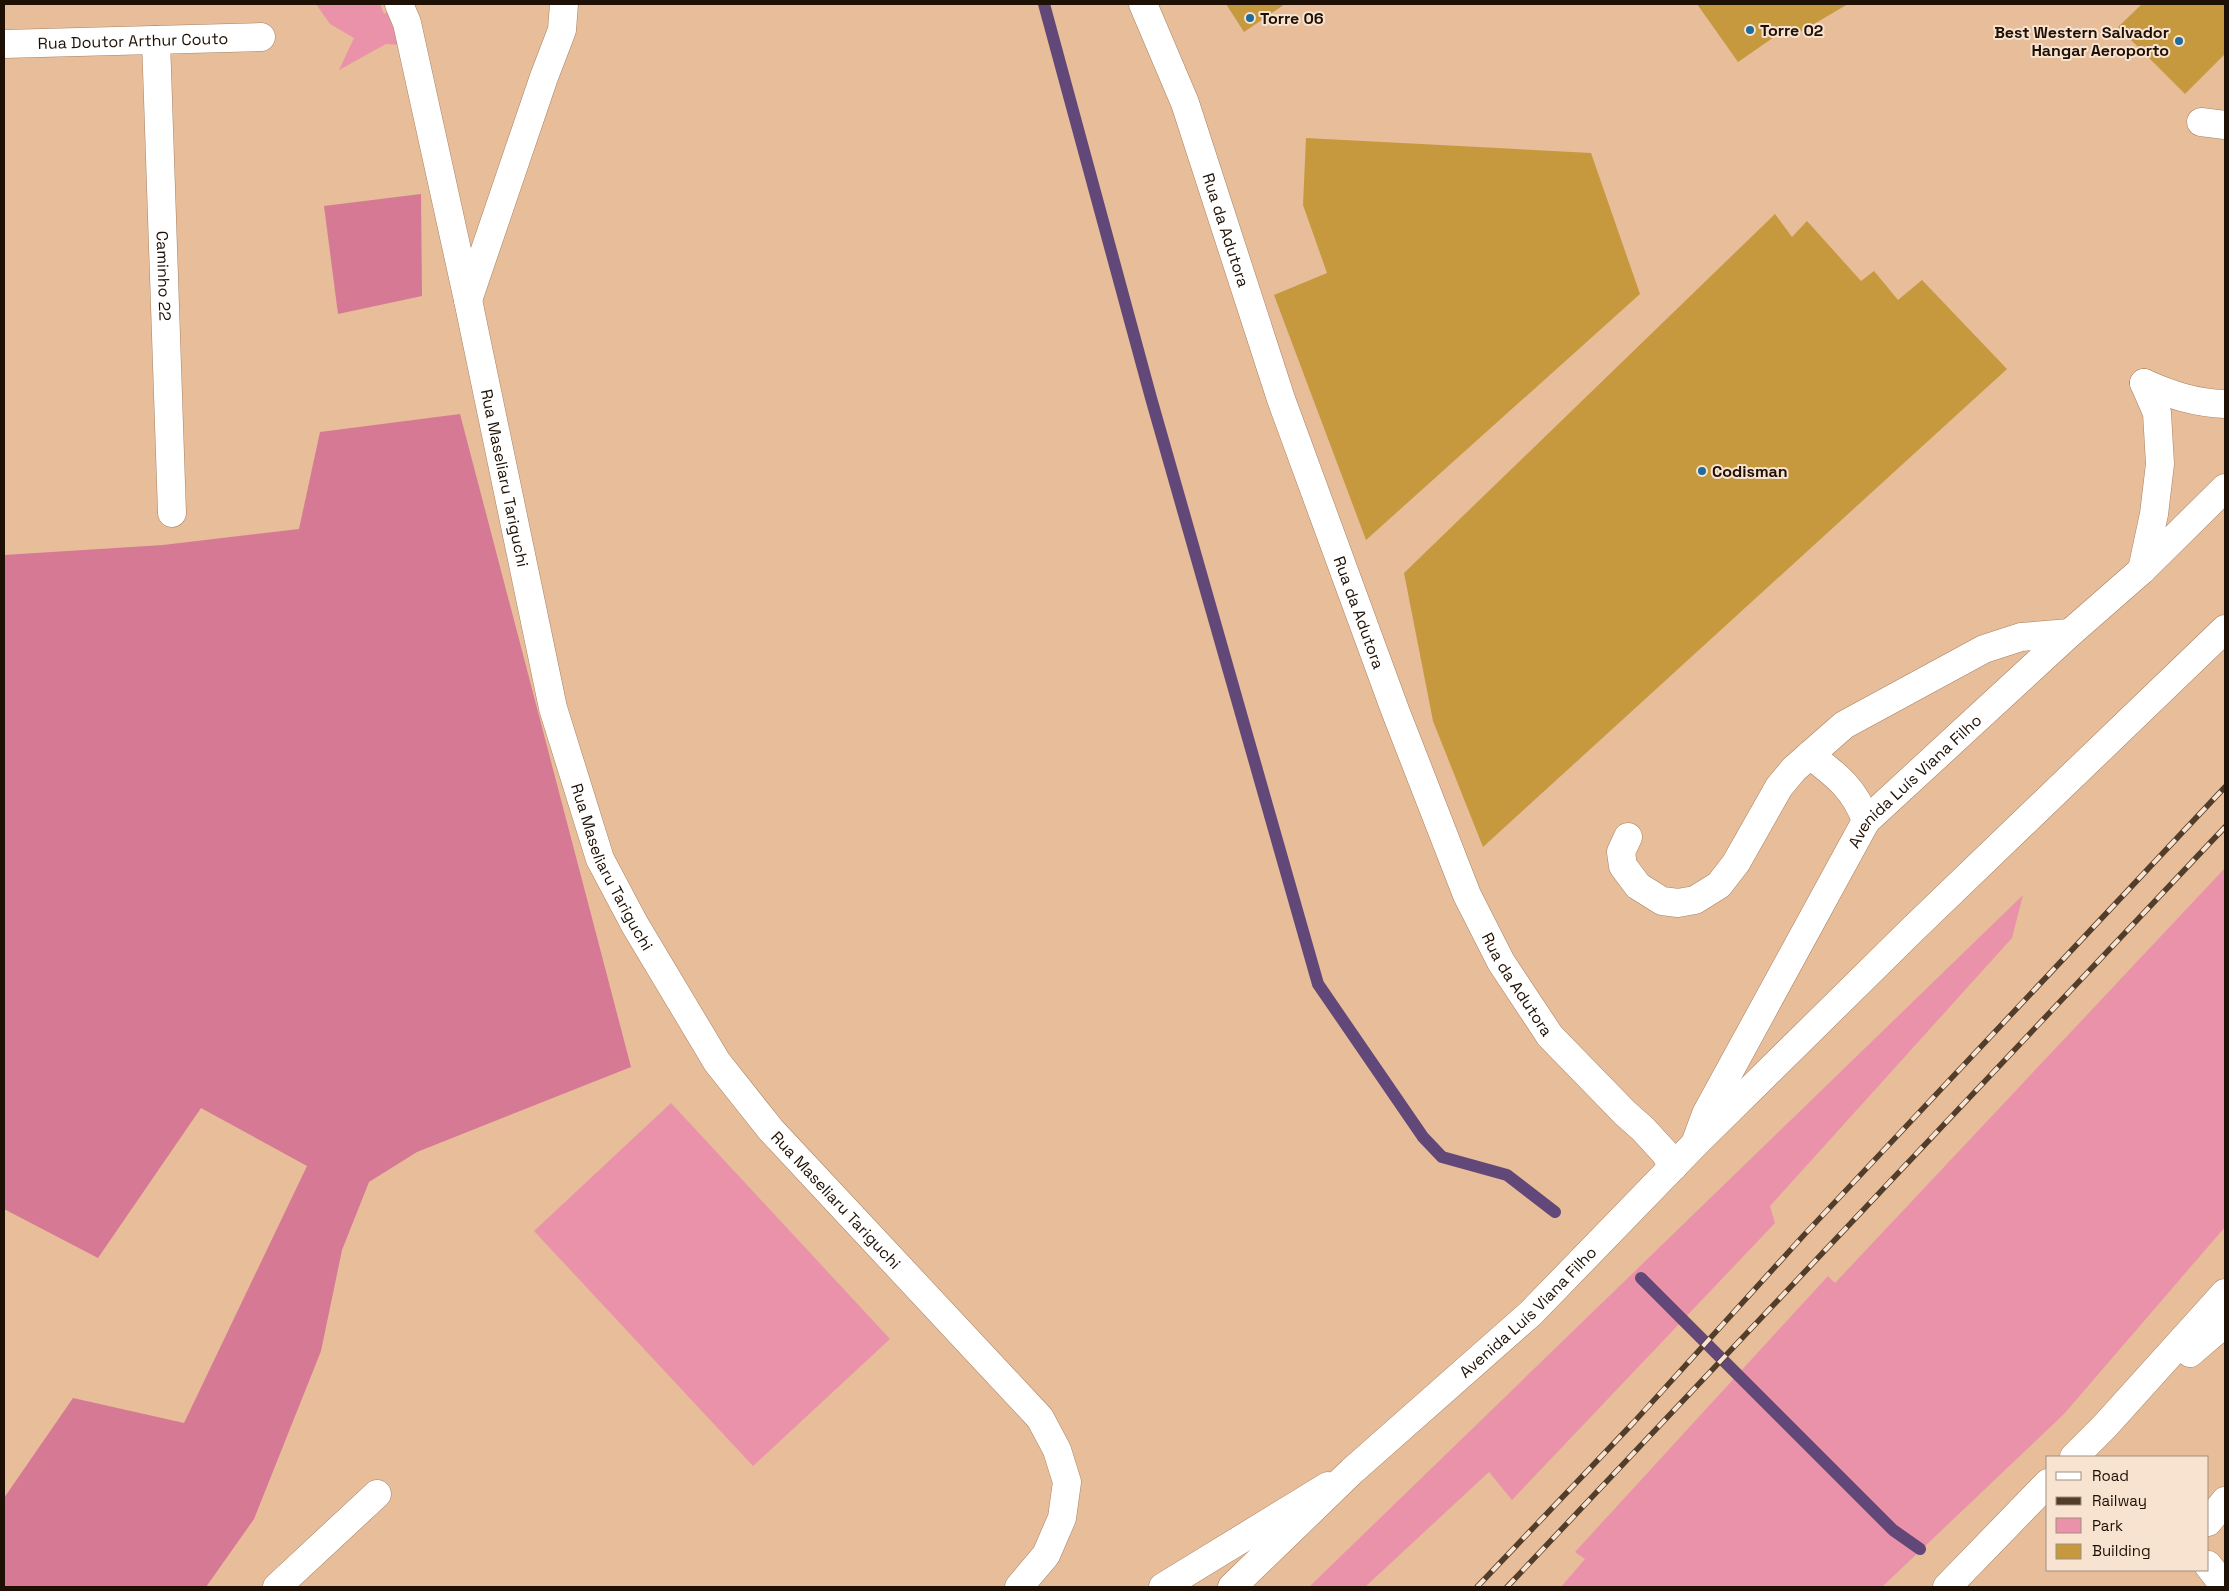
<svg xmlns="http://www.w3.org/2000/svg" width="2229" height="1591" viewBox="0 0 2229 1591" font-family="'Space Grotesk',sans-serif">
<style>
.green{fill:#eb92ab}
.forest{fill:#d67994}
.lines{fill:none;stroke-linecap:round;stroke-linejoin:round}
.stream{stroke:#624779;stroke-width:12}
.building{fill:#c6993f}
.minor-casing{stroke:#a88160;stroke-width:29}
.major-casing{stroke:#a88160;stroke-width:29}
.highway-casing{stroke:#a88160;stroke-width:29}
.minor{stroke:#fff;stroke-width:28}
.major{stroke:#fff;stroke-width:28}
.highway{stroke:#fff;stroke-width:28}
.rail-casing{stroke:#523d2b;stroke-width:5.5}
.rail{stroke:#f8e3d1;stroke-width:4;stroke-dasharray:11;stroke-linecap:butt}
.poi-dot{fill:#1e6c9e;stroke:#f8e3d1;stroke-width:2}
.labels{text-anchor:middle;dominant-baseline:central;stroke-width:4;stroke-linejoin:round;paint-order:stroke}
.poi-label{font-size:16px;font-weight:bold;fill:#1e1004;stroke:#f8e3d1;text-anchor:start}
.street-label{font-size:16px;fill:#1e1004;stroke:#f8e3d1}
</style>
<rect width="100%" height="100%" fill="#e7bd9a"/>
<g class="green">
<path d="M316 4H380L384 14 399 4 403 45 386 44 339 70 354 38 330 24Z"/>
<path d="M2225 868V1227L2064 1414 1882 1587H1561L1585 1559 1575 1552 1828 1276 1835 1283Z"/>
<path d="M2023 895 2012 938 1770 1206 1775 1223 1512 1500 1489 1472 1365 1587H1309Z"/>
<path d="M671 1103 890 1339 753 1466 534 1231Z"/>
</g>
<g class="forest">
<path d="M421 194 422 296 338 314 324 206Z"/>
<path d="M460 414 631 1067 417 1152 369 1182 342 1250 321 1351 254 1519 206 1587H4V1498L73 1398 184 1423 307 1166 201 1108 98 1258 4 1209V555L163 545 299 529 320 432Z"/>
</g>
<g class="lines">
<g class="stream">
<path d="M1044 4 1151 398 1318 984 1423 1137 1442 1157 1507 1175 1555 1212"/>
<path d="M1641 1278 1893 1530 1920 1549"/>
</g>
</g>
<g class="building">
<path d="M1226 4H1285L1244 32Z"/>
<path d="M1697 4H1848L1797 34 1790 26 1738 62Z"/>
<path d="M2142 4H2225V54L2185 94 2118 27Z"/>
<path d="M1306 138 1591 153 1640 294 1366 540 1274 295 1327 273 1303 205Z"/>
<path d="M1775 214 1792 237 1807 221 1861 281 1874 271 1898 300 1922 280 2007 369 1483 847 1433 721 1404 573Z"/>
</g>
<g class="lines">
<g class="minor-casing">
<g id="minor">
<path id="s1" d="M399 4 407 23 468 300 553 708 600 859 635 925 717 1062 771 1130 1040 1418 1057 1450 1067 1482 1062 1518 1046 1555 1019 1587"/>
<path id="s2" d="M1143 4 1185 103 1281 399 1395 710 1467 895 1501 962 1550 1036 1625 1113 1643 1129 1665 1153 1673 1167"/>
<path id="s3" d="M156 40 172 513"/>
<path id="s4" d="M4 44 261 37"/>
<path d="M2201 122 2225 125"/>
<path d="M468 300 544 77 562 30 564 4"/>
<path d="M2144 383C2171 395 2195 403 2225 404"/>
<path d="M2142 570 2154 514 2160 464 2157 413 2144 383"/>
<path d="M1810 755C1836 775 1855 789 1866 821"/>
<path d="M1628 837 1621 852 1623 866 1638 886 1662 901 1678 903 1695 900 1719 885 1736 863 1779 787 1794 769 1844 725 1984 649 2021 637 2070 633"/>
<path d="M2208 1522 2225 1501"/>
<path d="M2208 1565 2225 1587"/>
<path d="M277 1587 377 1494"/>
</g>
</g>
<g class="major-casing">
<g id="major">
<path id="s5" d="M1695 1144 1706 1114 1866 821 2070 633 2142 570 2225 488"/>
<path d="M1163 1587 1328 1486"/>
</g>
</g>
<g class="highway-casing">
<g id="highway">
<path d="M2190 1353 2225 1323"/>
<path d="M2074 1457 2105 1426 2225 1293"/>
<path id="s6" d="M1232 1587 1352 1471 1531 1313 1695 1144 1912 930 2225 629"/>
<path d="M1947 1587 2048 1483"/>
</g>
</g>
<use href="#minor" class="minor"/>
<use href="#major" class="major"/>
<use href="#highway" class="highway"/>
<g class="rail-casing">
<g id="rail">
<path d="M1477 1587 1634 1422 1804 1235 2225 787"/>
<path d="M1507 1587 2225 827"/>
</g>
</g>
<use href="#rail" class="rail"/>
</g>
<g class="poi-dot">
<circle cx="1250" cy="18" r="5"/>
<circle cx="1750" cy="30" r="5"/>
<circle cx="2179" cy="41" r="5"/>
<circle cx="1702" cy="471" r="5"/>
</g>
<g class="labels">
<g class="poi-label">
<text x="1260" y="18">Torre 06</text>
<text x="1760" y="30">Torre 02</text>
<text x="2169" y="32" text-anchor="end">Best Western Salvador<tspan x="2169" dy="18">Hangar Aeroporto</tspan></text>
<text x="1712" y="471">Codisman</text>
</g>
<g class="street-label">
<text stroke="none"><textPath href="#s4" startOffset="129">Rua Doutor Arthur Couto</textPath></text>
<text stroke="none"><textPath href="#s2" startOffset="241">Rua da Adutora</textPath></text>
<text stroke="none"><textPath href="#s3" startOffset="236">Caminho 22</textPath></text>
<text stroke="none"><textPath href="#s1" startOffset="486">Rua Maseliaru Tariguchi</textPath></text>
<text stroke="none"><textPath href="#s2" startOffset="646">Rua da Adutora</textPath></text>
<text stroke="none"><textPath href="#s5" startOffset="428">Avenida Luís Viana Filho</textPath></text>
<text stroke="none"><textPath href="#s1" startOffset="891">Rua Maseliaru Tariguchi</textPath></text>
<text stroke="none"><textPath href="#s2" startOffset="1051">Rua da Adutora</textPath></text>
<text stroke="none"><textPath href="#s1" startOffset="1296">Rua Maseliaru Tariguchi</textPath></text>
<text stroke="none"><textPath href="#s6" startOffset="404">Avenida Luís Viana Filho</textPath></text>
</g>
</g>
<rect width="2229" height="1591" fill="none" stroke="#1e1004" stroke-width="10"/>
<rect x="2046" y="1456" width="162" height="115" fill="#f8e3d1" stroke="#a18f7f"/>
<rect x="2056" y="1472" width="25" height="8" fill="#ffffff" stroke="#a18f7f"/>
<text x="2092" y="1481" font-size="15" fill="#1e1004">Road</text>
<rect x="2056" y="1497" width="25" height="8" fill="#523d2b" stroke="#a18f7f"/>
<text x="2092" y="1506" font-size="15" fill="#1e1004">Railway</text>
<rect x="2056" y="1518" width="25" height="15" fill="#eb92ab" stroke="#a18f7f"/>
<text x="2092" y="1531" font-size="15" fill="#1e1004">Park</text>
<rect x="2056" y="1544" width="25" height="15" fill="#c6993f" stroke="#a18f7f"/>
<text x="2092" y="1556" font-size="15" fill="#1e1004">Building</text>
</svg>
